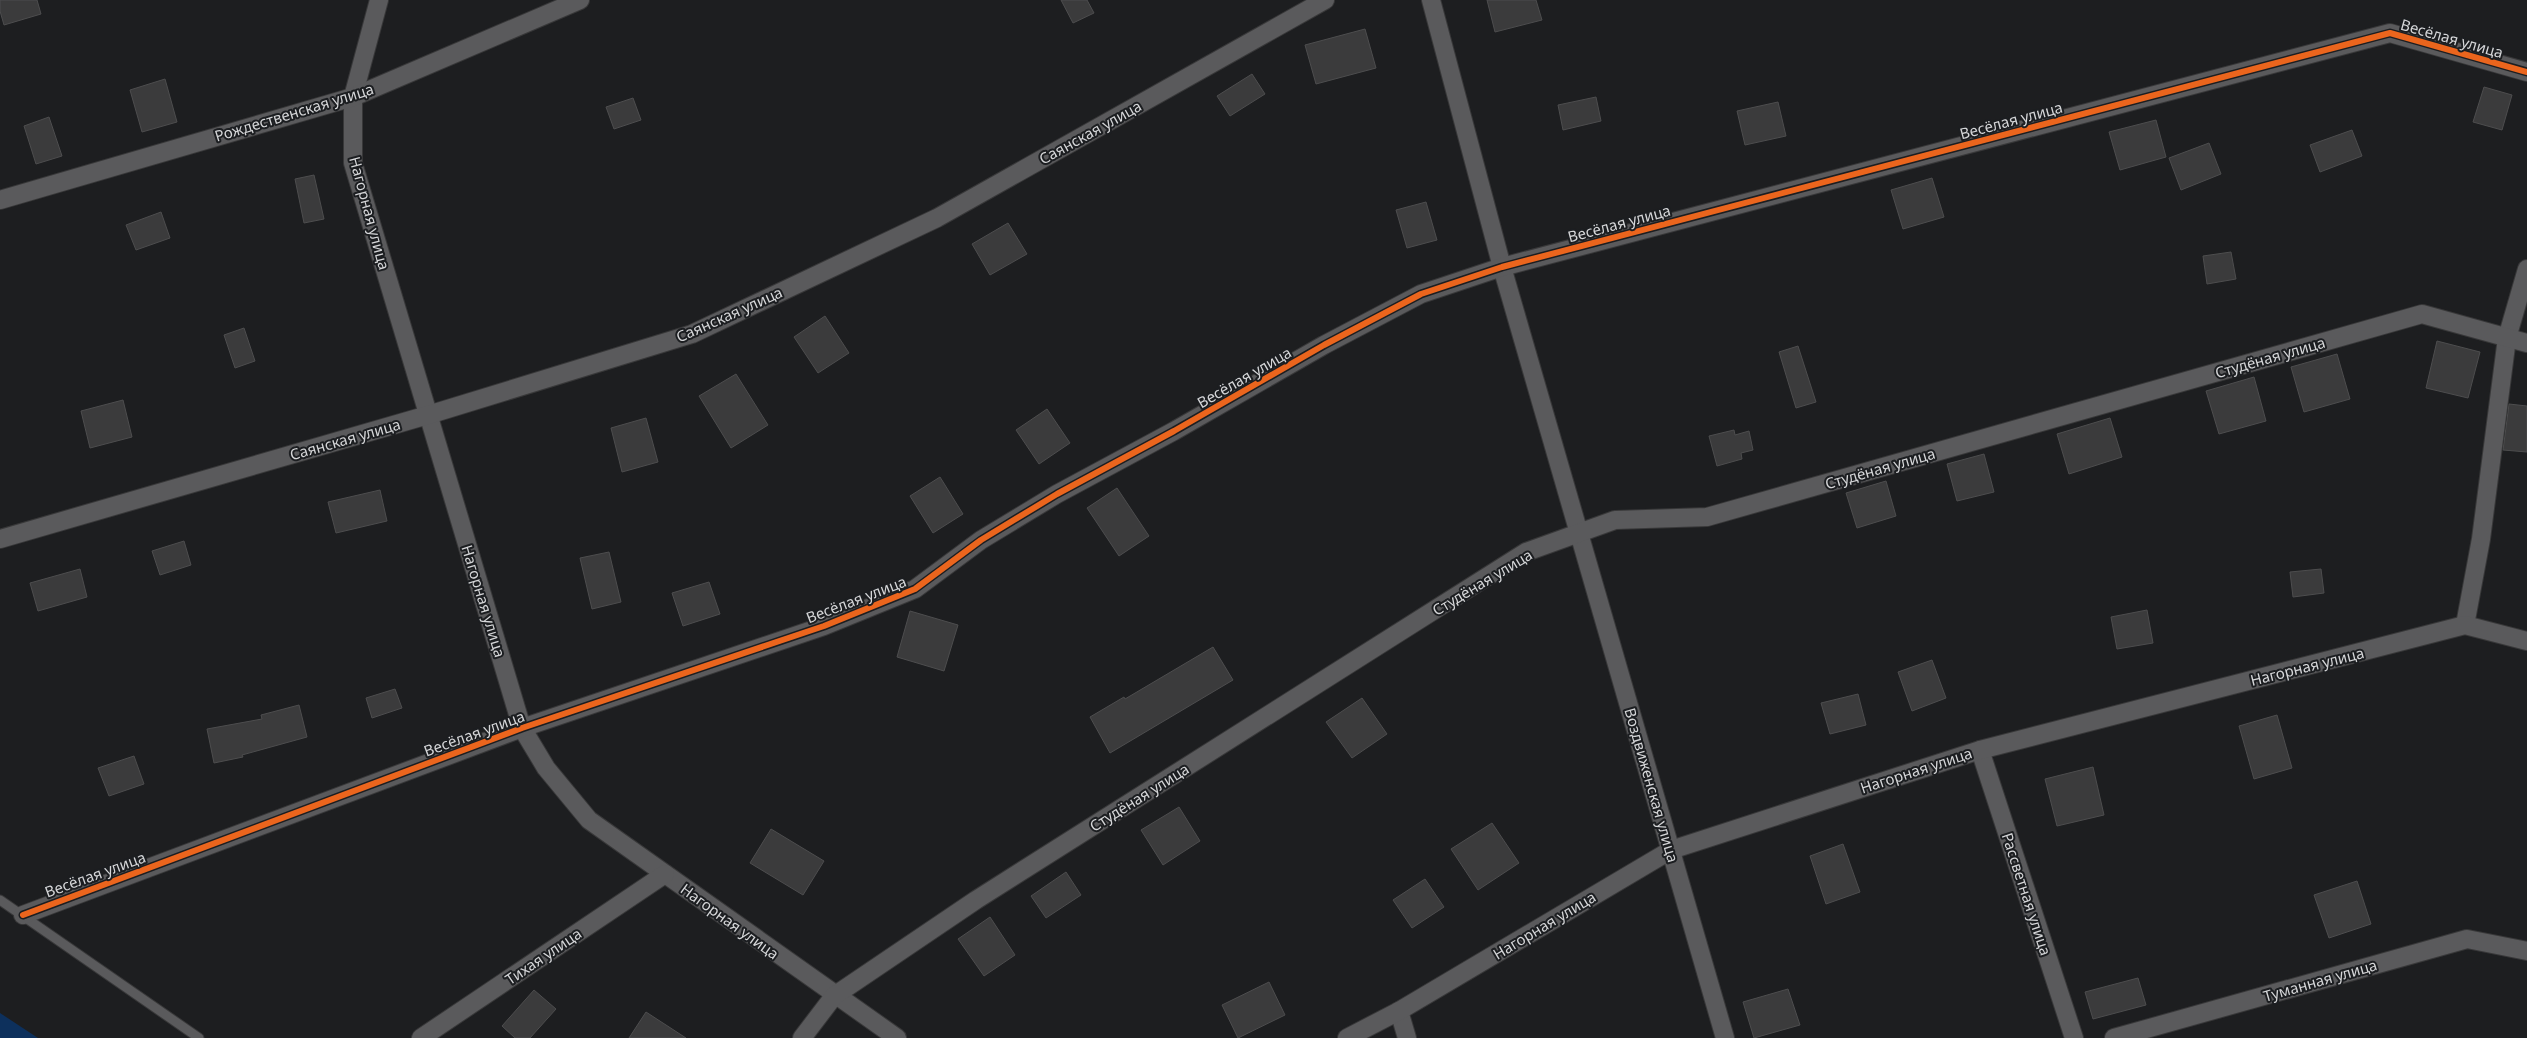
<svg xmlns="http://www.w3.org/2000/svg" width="2527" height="1038" viewBox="0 0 2527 1038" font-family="'Noto Sans',sans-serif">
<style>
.green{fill:#0d305c}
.building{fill:#3b3b3c;stroke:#4d4d4e}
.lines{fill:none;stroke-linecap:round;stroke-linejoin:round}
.lane-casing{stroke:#383839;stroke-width:11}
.street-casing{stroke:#383839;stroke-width:20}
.lane{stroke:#5a5a5c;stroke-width:9}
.street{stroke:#5a5a5c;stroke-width:18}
.cycleway-casing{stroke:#1c1e21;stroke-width:9}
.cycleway{stroke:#eb651d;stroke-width:6}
.labels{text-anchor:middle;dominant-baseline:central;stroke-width:4;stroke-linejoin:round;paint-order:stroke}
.street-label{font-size:15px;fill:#d5d6d8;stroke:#1c1e21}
</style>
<rect width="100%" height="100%" fill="#1d1e20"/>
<path class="green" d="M0 1013 38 1038H0Z"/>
<g class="building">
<path d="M0 0H37L41 14 4 25 0 11Z"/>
<path d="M1061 0H1087L1094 13 1073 23Z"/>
<path d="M1487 0H1536L1542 20 1495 32Z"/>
<path d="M1365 29 1376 68 1316 84 1305 45Z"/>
<path d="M1252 74 1265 94 1230 116 1217 96Z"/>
<path d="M165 79 177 122 142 132 130 90Z"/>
<path d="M2484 87 2512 95 2502 130 2473 122Z"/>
<path d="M1596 97 1601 121 1563 130 1558 105Z"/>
<path d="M633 98 641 120 614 129 606 107Z"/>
<path d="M1778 102 1786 136 1745 145 1737 111Z"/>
<path d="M49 117 62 156 36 164 24 126Z"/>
<path d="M2156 120 2166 157 2120 170 2109 132Z"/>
<path d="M2352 130 2362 156 2320 172 2310 145Z"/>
<path d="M2209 143 2221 174 2181 190 2169 158Z"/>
<path d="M314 175 324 219 304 223 295 179Z"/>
<path d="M1932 178 1944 217 1903 229 1891 190Z"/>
<path d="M1426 202 1437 240 1407 248 1396 210Z"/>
<path d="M161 212 170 238 136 250 126 225Z"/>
<path d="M1008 223 1027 254 990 275 972 244Z"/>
<path d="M2231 252 2236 279 2207 284 2203 256Z"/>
<path d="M825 316 849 353 818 373 794 337Z"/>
<path d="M244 328 255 361 235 368 224 335Z"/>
<path d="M2437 341 2480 352 2468 398 2426 388Z"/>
<path d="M1798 346 1816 402 1796 408 1779 352Z"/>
<path d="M2337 354 2350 399 2304 412 2291 367Z"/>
<path d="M736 374 768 425 731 448 699 396Z"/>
<path d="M2254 377 2266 421 2219 434 2206 391Z"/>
<path d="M123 400 132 437 90 448 81 411Z"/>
<path d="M2509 404 2527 406V452L2503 450Z"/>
<path d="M1047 409 1070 443 1039 464 1016 430Z"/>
<path d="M646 418 658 462 622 472 611 428Z"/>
<path d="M2110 418 2122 457 2069 474 2057 434Z"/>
<path d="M1734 430 1735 435 1749 431 1753 450 1741 453 1742 459 1717 466 1709 436Z"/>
<path d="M1984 454 1994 492 1957 501 1947 464Z"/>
<path d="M940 477 963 514 933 533 910 496Z"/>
<path d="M1886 481 1896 516 1857 528 1846 493Z"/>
<path d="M1117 488 1149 536 1119 556 1087 508Z"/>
<path d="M380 490 387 521 336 533 328 502Z"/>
<path d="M184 541 191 565 160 575 152 551Z"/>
<path d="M609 552 621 602 592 609 580 558Z"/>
<path d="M80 569 87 597 38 611 30 583Z"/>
<path d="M2321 569 2324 593 2293 597 2290 572Z"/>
<path d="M709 582 720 614 683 626 672 593Z"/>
<path d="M2147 610 2153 643 2117 649 2111 617Z"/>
<path d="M910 611 958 625 944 671 897 657Z"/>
<path d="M1213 647 1233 680 1110 753 1090 717 1124 697 1125 699Z"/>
<path d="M1932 660 1946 698 1912 711 1898 672Z"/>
<path d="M395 689 402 708 372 718 366 698Z"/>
<path d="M1858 694 1866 725 1830 734 1821 703Z"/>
<path d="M1362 698 1387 734 1352 758 1326 722Z"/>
<path d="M299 705 307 737 242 755 243 757 214 763 207 729 262 719 261 715Z"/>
<path d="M2277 715 2292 768 2254 779 2239 726Z"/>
<path d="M134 756 144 784 109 796 98 768Z"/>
<path d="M2093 767 2104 815 2057 826 2045 779Z"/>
<path d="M1179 807 1200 841 1163 865 1141 830Z"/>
<path d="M1492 823 1519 863 1478 890 1451 849Z"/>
<path d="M771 829 824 861 803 895 750 863Z"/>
<path d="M1843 844 1860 892 1826 904 1810 856Z"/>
<path d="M1066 872 1081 895 1046 918 1031 896Z"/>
<path d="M1425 879 1444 907 1412 928 1393 900Z"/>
<path d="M2357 881 2371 924 2329 938 2314 895Z"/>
<path d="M990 917 1015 955 984 976 958 939Z"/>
<path d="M2138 978 2146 1005 2093 1019 2085 992Z"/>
<path d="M1269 982 1285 1015 1238 1038 1222 1005Z"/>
<path d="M1788 989 1800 1025 1754 1038 1743 1002Z"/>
<path d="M534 990 556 1009 530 1038H515L502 1026Z"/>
<path d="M646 1012 686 1038H629Z"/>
</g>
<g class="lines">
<g class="lane-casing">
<path id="lane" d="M0 900 199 1038"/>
</g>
<g class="street-casing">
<g id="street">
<path d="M379 0 353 97V163L522 728 546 768 589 820 897 1038"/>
<path d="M1431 0 1502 267 1725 1038"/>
<path d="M0 200 353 97 580 0"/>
<path d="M0 539 428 415 692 334 937 218 1325 0"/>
<path d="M2465 625 2481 539 2507 338 2527 269"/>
<path d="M1980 750 2074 1038"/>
<path d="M23 915 522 728 824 626 915 589 981 540 1057 494 1174 431 1324 345 1421 294 1502 267 2390 33 2527 72"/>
<path d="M1399 1011 1407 1038"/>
<path d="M421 1038 665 874"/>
<path d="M802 1038 834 996 976 900 1526 552 1615 520 1707 517 2422 314 2527 343"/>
<path d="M1347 1038 1399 1011 1671 850 1980 750 2465 625 2527 641"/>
<path d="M2114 1038 2467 939 2527 951"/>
</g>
</g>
<use href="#lane" class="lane"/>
<use href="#street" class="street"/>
<g class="cycleway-casing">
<path id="cycleway" d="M23 915 522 728 824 626 915 589 981 540 1057 494 1174 431 1324 345 1421 294 1502 267 2390 33 2527 72"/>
</g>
<use href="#cycleway" class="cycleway"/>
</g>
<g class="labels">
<g class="street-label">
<text transform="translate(2452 38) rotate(16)">Весёлая улица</text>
<text transform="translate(294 112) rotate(-17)">Рождественская улица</text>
<text transform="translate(2011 120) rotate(-15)">Весёлая улица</text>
<text transform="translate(1090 132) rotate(-29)">Саянская улица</text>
<text transform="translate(370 213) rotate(75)">Нагорная улица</text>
<text transform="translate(1619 223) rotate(-15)">Весёлая улица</text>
<text transform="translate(729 314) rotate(-24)">Саянская улица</text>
<text transform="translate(2270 357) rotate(-16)">Студёная улица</text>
<text transform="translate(1244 377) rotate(-30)">Весёлая улица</text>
<text transform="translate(345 439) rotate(-16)">Саянская улица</text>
<text transform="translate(1880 468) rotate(-16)">Студёная улица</text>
<text transform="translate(1482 582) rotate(-31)">Студёная улица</text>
<text transform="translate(856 599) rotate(-21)">Весёлая улица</text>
<text transform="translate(484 601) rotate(73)">Нагорная улица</text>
<text transform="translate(2307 666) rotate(-14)">Нагорная улица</text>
<text transform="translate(474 733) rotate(-20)">Весёлая улица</text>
<text transform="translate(1916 770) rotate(-18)">Нагорная улица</text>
<text transform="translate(1652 785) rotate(74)">Воздвиженская улица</text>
<text transform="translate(1139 797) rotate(-32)">Студёная улица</text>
<text transform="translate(95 874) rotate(-20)">Весёлая улица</text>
<text transform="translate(2027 894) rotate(72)">Рассветная улица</text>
<text transform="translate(730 921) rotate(36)">Нагорная улица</text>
<text transform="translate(1544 925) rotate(-31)">Нагорная улица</text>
<text transform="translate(543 956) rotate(-34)">Тихая улица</text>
<text transform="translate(2320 980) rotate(-16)">Туманная улица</text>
</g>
</g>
</svg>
